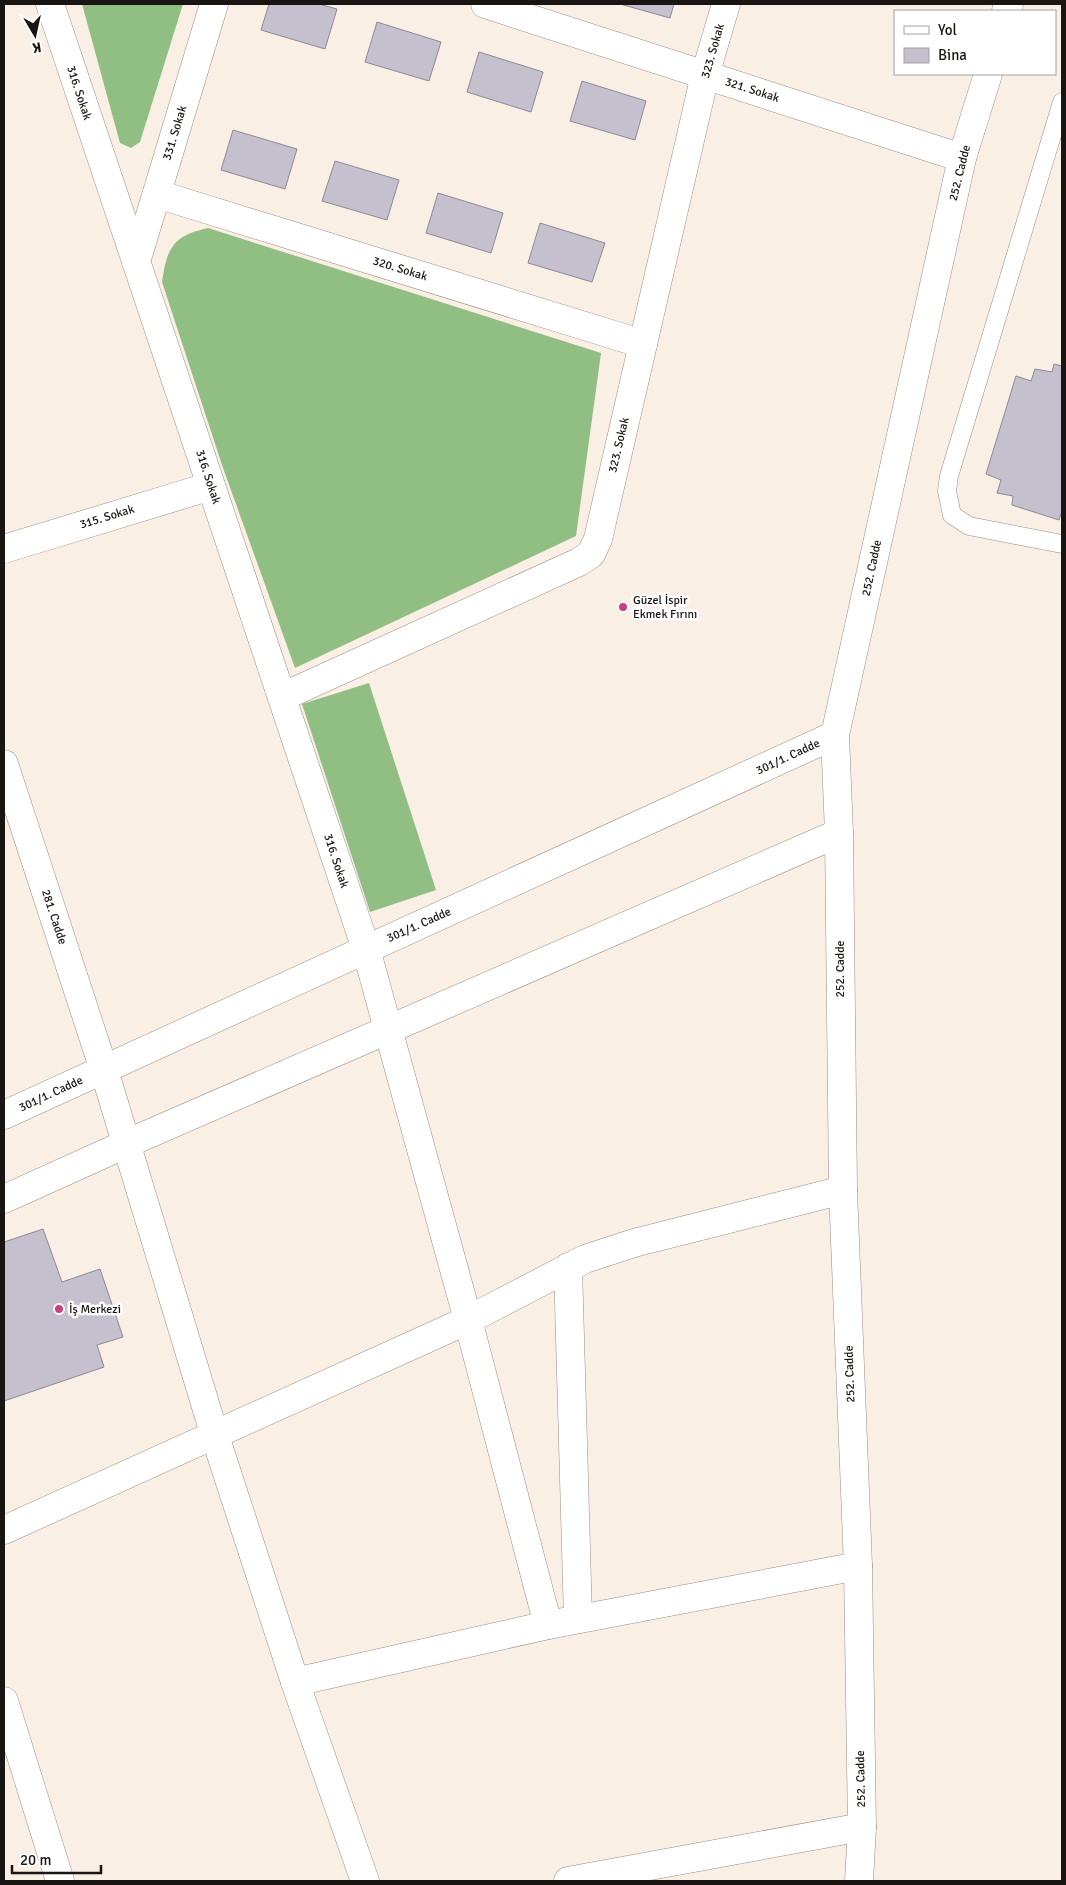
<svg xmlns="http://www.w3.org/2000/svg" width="1066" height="1885" viewBox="0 0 1066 1885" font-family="Signika,sans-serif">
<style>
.forest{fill:#91be82}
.building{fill:#c4c0ce;stroke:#8d8996}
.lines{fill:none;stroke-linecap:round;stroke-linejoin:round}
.service-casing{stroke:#998e84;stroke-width:19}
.minor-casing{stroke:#998e84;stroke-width:29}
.tertiary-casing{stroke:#998e84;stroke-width:29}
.secondary-casing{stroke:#998e84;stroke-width:29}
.service{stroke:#fff;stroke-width:18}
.minor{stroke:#fff;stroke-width:28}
.tertiary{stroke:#fff;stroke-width:28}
.secondary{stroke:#fff;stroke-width:28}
.poi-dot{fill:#c74181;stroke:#fff;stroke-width:2}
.labels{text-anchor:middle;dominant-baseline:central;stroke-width:5;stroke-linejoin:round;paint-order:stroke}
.street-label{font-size:12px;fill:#191512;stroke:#fff}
.poi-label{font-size:12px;fill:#191512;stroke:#fff;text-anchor:start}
</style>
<rect width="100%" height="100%" fill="#faefe4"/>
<g class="forest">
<path d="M82 4H183L140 142 131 148 120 143Z"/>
<path d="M208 228 601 353 576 536 295 668 223 468 162 282C167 247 173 236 208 228Z"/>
<path d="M369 683 436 890 370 912 302 704Z"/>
</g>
<g class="building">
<path d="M269 4H319L337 9 325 49 261 30Z"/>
<path d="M620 4H674L670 18Z"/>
<path d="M377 22 441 42 429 81 365 62Z"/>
<path d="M479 52 543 72 531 112 467 92Z"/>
<path d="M582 81 646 101 635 140 570 121Z"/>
<path d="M233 130 297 149 285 189 221 170Z"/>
<path d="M335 161 399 180 387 220 322 201Z"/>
<path d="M438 193 503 213 491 253 426 233Z"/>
<path d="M540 223 605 243 592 282 528 263Z"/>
<path d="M1054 364 1062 366V511L1059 520 1012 505 1013 496 997 493 1001 480 986 474 1016 376 1031 381 1035 369 1052 372Z"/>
<path d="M43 1229 62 1282 100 1269 123 1337 97 1345 104 1367 4 1401V1242Z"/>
</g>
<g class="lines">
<g class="service-casing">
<path id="service" d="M1062 102 949 476 947 491 952 515 969 526 1062 544"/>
</g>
<g class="minor-casing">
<g id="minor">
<path d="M50 4 366 949 468 1320 548 1625"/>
<path d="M485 4 962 158"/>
<path d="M157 194 643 344"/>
<path d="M136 262 214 4"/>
<path d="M4 549 211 486"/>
<path d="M282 697 579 562 591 554 598 539 705 75 726 4"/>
<path d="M835 735 839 833 843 1190 858 1566 862 1827 859 1881"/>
<path d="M104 1070 214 1433 295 1682 365 1881"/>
<path d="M4 1199 128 1143 839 833"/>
<path d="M568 1267 578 1619"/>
<path d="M4 1530 468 1320 585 1259 634 1243 843 1190"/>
<path d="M295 1682 548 1625 858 1566"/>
<path d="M4 1701 60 1881"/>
<path d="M568 1881 862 1827"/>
</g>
</g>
<g class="tertiary-casing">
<path id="tertiary" d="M4 764 104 1070"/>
</g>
<g class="secondary-casing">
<g id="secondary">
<path d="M1006 11 1009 4"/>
<path d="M4 1115 835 735 962 158 988 74"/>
</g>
</g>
<use href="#service" class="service"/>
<use href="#minor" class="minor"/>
<use href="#tertiary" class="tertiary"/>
<use href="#secondary" class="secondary"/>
</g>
<g class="poi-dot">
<circle cx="623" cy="607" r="5"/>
<circle cx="59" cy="1309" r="5"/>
</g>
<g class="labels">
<g class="street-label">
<text transform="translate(713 51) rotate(-74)">323. Sokak</text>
<text transform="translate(752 90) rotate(18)">321. Sokak</text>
<text transform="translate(79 93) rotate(72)">316. Sokak</text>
<text transform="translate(175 133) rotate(-73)">331. Sokak</text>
<text transform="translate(960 173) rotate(-76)">252. Cadde</text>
<text transform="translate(400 269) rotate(17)">320. Sokak</text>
<text transform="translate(619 445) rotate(-77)">323. Sokak</text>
<text transform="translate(208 477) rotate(72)">316. Sokak</text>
<text transform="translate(107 517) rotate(-17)">315. Sokak</text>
<text transform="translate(872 568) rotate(-78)">252. Cadde</text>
<text transform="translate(788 757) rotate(-25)">301/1. Cadde</text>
<text transform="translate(336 861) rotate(72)">316. Sokak</text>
<text transform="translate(54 917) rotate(72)">281. Cadde</text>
<text transform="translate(419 925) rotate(-24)">301/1. Cadde</text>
<text transform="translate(840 969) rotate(-90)">252. Cadde</text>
<text transform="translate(51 1094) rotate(-25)">301/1. Cadde</text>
<text transform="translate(850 1374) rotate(-92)">252. Cadde</text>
<text transform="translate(861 1779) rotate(-91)">252. Cadde</text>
</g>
<g class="poi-label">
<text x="633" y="600">Güzel İspir<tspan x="633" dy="14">Ekmek Fırını</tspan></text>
<text x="69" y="1309">İş Merkezi</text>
</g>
</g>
<rect width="1066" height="1885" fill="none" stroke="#191512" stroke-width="10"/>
<rect x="894" y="10" width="162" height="65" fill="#ffffff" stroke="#a3a1a0"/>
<rect x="904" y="26" width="25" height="8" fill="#ffffff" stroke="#a3a1a0"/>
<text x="938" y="35" font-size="15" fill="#191512">Yol</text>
<rect x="904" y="48" width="25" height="15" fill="#c4c0ce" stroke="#a3a1a0"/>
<text x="938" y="60" font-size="15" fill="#191512">Bina</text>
<g transform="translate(35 35) rotate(171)" stroke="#ffffff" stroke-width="4" paint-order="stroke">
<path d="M0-4L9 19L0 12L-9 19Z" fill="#191512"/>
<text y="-8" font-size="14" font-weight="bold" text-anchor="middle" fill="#191512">K</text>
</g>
<path d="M12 1865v8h89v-8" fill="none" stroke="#191512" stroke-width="2.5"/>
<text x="20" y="1865" font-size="15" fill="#191512" stroke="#ffffff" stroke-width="4" paint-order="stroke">20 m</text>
</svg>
